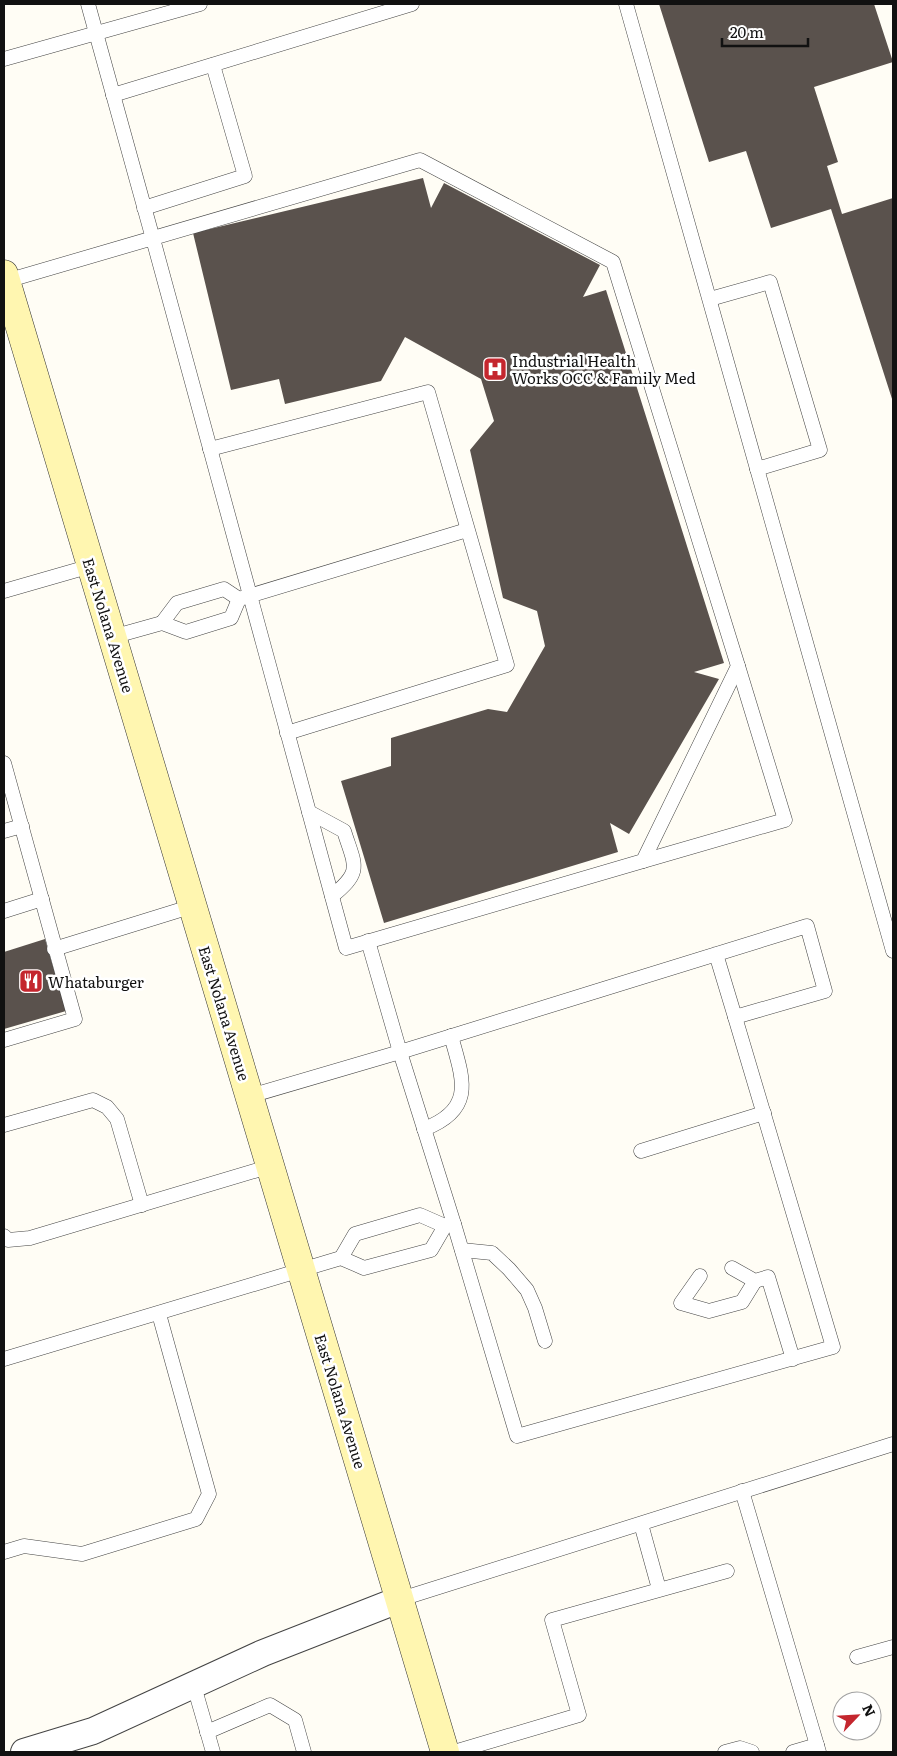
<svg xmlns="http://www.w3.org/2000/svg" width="897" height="1756" viewBox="0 0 897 1756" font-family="Literata,serif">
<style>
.building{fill:#5a524d}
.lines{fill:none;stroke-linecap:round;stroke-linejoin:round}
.lane-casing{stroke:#444;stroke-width:15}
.street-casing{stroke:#444;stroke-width:28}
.secondary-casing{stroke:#333;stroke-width:29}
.lane{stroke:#fff;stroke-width:14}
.street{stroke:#fff;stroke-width:26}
.secondary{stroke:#fff6b0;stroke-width:28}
.labels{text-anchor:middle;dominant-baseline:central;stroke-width:5;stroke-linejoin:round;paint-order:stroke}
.poi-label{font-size:15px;fill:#111;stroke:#fff;text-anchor:start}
.street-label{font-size:15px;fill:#111;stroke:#fff}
</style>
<rect width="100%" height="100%" fill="#fffdf5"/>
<g class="building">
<path d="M659 4H874L893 62 814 87 838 162 827 166 842 214 893 198V402L831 209 771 228 746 151 709 162Z"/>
<path d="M423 178 431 208 444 183 600 265 583 297 606 290 724 663 694 672 719 679 629 834 610 823 618 852 384 923 341 781 391 766V738L488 709 507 712 545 646 537 611 503 598 470 450 494 421 481 379 405 337 381 381 285 404 279 379 231 390 193 233Z"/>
<path d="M45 939 66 1011 4 1029V952Z"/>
</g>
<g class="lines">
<g class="lane-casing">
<g id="lane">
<path d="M626 4 893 951"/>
<path d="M4 59 200 4"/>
<path d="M113 95 412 4"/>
<path d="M144 208 245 176 213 65"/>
<path d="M6 281 420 160 613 262 738 666 643 861 346 948C259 633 176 318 88 4"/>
<path d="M710 299 770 282 820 450 757 469"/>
<path d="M210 449 428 392 507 665 287 733"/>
<path d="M4 591 91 566"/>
<path d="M239 599 467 530"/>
<path d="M162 623 177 603 224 589 239 599"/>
<path d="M112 637 162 623 186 632 231 618 239 599"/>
<path d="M4 763 75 1019 4 1040"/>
<path d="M309 812 344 831C355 866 363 871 332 896"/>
<path d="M4 831 22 826"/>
<path d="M643 861 785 820 738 666"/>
<path d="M4 911 42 899"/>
<path d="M368 941 400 1052C536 1010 671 968 807 926L825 991 735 1017 716 954"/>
<path d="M54 949 193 906"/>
<path d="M250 1096 400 1052 454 1224 445 1226 420 1215 355 1234 341 1258"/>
<path d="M4 1125 93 1100 107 1107 117 1119 142 1205"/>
<path d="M424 1129C476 1109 463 1079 451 1036"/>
<path d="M641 1151 764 1113"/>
<path d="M454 1224 517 1436 833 1347 735 1017"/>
<path d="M4 1236 8 1240 30 1238 271 1166"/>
<path d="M462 1250 492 1253 509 1269 527 1290 535 1308 545 1341"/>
<path d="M732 1268 755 1281 768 1277 793 1359"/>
<path d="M700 1276 681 1303 709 1311 742 1302 755 1281"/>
<path d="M4 1359 341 1258 364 1268 431 1250 445 1226"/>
<path d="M742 1491 819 1752"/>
<path d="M641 1524 659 1589"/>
<path d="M4 1552 24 1546 82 1554 196 1519 209 1494 159 1314"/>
<path d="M401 1599 893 1444"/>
<path d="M857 1657 893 1647"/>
<path d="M194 1686 213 1752"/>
<path d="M207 1732 270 1705 295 1720 304 1752"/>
<path d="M454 1752 579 1715 552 1620 727 1571"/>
<path d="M725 1752 740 1748 752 1752"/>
<path d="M793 1752 817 1745"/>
</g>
</g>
<g class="street-casing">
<path id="street" d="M24 1752 93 1731 263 1653 401 1599"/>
</g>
<g class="secondary-casing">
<path id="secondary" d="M4 274 445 1752"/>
</g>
<use href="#lane" class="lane"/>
<use href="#street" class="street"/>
<use href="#secondary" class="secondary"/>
</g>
<defs>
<g id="hospital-square" transform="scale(1.25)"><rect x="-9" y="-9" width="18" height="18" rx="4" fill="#c4262e" stroke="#fff"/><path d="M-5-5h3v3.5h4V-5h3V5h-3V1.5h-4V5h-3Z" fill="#fff"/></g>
<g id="restaurant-square" transform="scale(1.25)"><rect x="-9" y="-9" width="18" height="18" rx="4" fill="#c4262e" stroke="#fff"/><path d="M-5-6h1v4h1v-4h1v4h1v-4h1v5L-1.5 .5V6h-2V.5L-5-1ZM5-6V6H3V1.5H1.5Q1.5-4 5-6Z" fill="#fff"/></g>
</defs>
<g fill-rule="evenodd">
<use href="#hospital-square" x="495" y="369"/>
<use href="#restaurant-square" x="31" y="981"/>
</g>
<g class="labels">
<g class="poi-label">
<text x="512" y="360">Industrial Health<tspan x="512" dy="17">Works OCC &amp; Family Med</tspan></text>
<text x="48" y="981">Whataburger</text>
</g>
<g class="street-label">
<text transform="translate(109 625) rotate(73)">East Nolana Avenue</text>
<text transform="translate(225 1013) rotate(73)">East Nolana Avenue</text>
<text transform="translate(341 1401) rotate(73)">East Nolana Avenue</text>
</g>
</g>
<rect width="897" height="1756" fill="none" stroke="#111111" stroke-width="10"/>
<g transform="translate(857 1716) rotate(65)"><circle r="24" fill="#ffffff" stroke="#a0a0a0"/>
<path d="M0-4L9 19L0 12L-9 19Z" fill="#c4262e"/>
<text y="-8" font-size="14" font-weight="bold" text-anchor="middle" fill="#111111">N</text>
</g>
<path d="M722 38v8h86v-8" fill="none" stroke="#111111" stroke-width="2.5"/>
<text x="730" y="38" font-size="15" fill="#111111" stroke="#ffffff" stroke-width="4" paint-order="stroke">20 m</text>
</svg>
